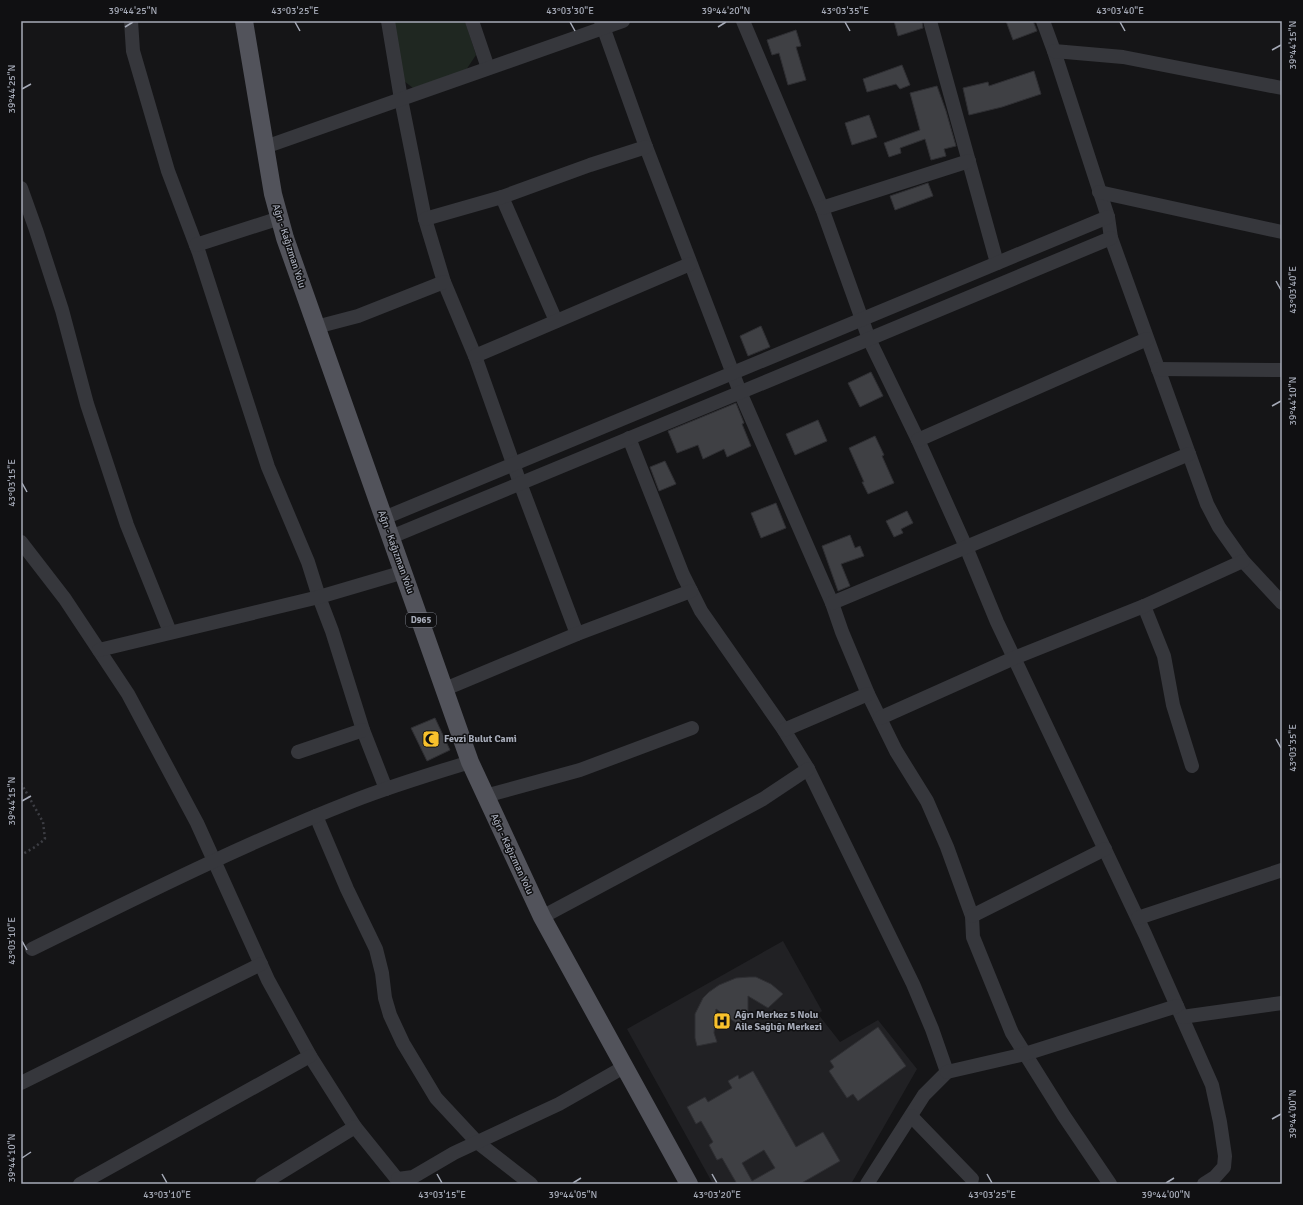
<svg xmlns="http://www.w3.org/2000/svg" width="1303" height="1205" viewBox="0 0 1303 1205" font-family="Signika,sans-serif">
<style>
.built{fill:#212124}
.green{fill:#1f2721}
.building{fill:#3f4044;stroke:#2f2f33;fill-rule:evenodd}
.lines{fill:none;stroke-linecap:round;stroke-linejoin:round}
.path{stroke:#3c3d43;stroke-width:2.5;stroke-dasharray:2 3;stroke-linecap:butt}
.minor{stroke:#36373c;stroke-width:14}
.major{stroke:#52535b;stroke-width:18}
.ticks{fill:none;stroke:#a6abb8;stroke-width:1.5}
.labels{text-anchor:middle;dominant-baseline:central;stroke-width:3;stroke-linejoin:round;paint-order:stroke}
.shield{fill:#101012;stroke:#797c86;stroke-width:1}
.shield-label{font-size:9px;font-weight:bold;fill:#a6abb8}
.street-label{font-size:10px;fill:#a6abb8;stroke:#101012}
.poi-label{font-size:10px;font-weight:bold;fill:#a6abb8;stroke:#101012;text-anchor:start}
.neatline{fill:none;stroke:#a6abb8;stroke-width:1.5}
.ticks-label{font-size:10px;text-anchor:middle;fill:#a6abb8}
</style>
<rect width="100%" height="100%" fill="#151517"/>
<path class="built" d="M783 941 822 1011 818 1014 840 1042 878 1020 917 1069 851 1184H713L627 1029Z"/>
<path class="green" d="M393 21H465L476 55 466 70 413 88 404 81Z"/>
<g class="building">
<path d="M894 21H922L923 28 898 36Z"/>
<path d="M1006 21H1033L1037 31 1013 40Z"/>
<path d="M796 30 801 46 796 47 806 80 788 85 779 53 772 55 767 40Z"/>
<path d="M902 65 910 85 900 89 896 84 867 92 863 79Z"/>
<path d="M1034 71 1041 94 1002 107 969 115 963 88 988 82 989 86Z"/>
<path d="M937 86 946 111 956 146 944 149 946 156 931 160 925 139 900 148 901 153 889 157 884 143 920 130 910 93Z"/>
<path d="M869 115 877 137 852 145 845 123Z"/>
<path d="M928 183 933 196 895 210 890 196Z"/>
<path d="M761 326 770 347 748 356 740 336Z"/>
<path d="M871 372 883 396 860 407 848 383Z"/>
<path d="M736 403 744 423 742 424 751 446 727 457 724 449 703 459 698 445 677 453 668 431Z"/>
<path d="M818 420 827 441 795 455 786 434Z"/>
<path d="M875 436 884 455 882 456 894 483 868 494 862 482H864L849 448Z"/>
<path d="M665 461 676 484 659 491 650 467Z"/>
<path d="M776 503 786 528 761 538 751 513Z"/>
<path d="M907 511 913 523 901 529 903 533 894 537 886 521Z"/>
<path d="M850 535 855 548 860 546 864 556 841 564 850 586 838 591 822 546Z"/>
<path d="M435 718 450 750 427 761 411 728Z"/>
<path d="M749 977H756L771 984 783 994 768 1008 748 996V1019L739 1025 716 1009 714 1033 717 1042 697 1046 695 1038V1014L703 998 709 992 719 985 736 978Z"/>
<path d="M878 1027 906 1066 858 1101 853 1094 847 1098 829 1071 834 1067 830 1061Z"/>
<path d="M753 1071 796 1147 823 1132 840 1161 800 1184H737L722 1158 717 1160 709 1145 713 1142 701 1121 696 1124 687 1107 705 1097 708 1102 732 1088 728 1081 738 1075 739 1079ZM764 1150 775 1168 752 1181 742 1163Z"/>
</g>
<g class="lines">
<path class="path" d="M21 783 43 822 45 839 35 847 21 855"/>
<g class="minor">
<path d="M131 21 133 51 168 171 199 253 268 467 308 562 319 597 332 631 363 730 386 789"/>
<path d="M388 21 401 99 425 219 444 282 475 356 520 483 577 634"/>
<path d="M472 21 488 68"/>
<path d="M601 21 646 147 740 392 832 603 842 632 868 694 896 751 927 801 947 847 972 916 973 937 1012 1033 1064 1116 1110 1184"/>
<path d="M743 21 822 208 869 339 918 440 966 547 997 622 1145 934 1212 1085 1220 1122 1225 1156 1224 1167 1215 1177 1204 1184"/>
<path d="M930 21 997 263"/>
<path d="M1043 21 1054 51 1108 217 1111 238 1207 504 1219 527 1243 561 1282 603"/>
<path d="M1054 51 1123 57 1282 88"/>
<path d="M265 147 623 21"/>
<path d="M21 188 36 230 62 310 87 404 127 525 170 632"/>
<path d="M1099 192 1282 232"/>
<path d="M502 197 556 321"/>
<path d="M822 208 969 161"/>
<path d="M425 219 502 197 590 165 646 147"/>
<path d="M196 245 280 218"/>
<path d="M316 327 358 316 444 282"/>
<path d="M475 356 690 264"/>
<path d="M1158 369 1282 370"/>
<path d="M629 438 683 575 701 611 784 730 808 769 913 984 932 1029 947 1072 924 1095 867 1184"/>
<path d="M918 440 1147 339"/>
<path d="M384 518 1108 217"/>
<path d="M391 537 869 339 1111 238"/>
<path d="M21 542 65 599 128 694 197 823 268 980 310 1056 355 1127 401 1184"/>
<path d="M832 603 1189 454"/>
<path d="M1144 606 1164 656 1173 705 1192 766"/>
<path d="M99 650 319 597 404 572"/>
<path d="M445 689 577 634 691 591"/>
<path d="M880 718 1014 658 1144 606 1243 561"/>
<path d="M784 730 868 694"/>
<path d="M298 752 363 730"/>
<path d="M485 796 580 770 692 728"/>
<path d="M316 816 347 889 376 949 382 973 385 998 390 1015 403 1043 436 1098 477 1142 531 1184"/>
<path d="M972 916 1105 849"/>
<path d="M542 917 763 799 808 769"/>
<path d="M1138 918 1282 870"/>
<path d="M32 949C138 897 243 844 353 801 391 786 431 774 470 762"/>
<path d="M1182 1017 1282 1003"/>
<path d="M947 1072 1025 1054 1177 1006"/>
<path d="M21 1083 261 964"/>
<path d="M911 1116 972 1179"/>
<path d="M398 1179 413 1177 454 1153 559 1104 624 1067"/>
<path d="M80 1184 310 1056"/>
<path d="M262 1184 355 1127"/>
</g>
<path class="major" d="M244 21 273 194 285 238 470 762 542 917 689 1184"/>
</g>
<path class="ticks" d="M295 22 300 31M570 22 575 31M845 22 850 31M1120 22 1125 31M125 27 133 22M718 27 726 22M1272 50 1281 45M22 89 31 84M1276 281 1281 290M1272 406 1281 401M22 483 27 492M1276 739 1281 748M22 801 31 796M22 941 27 950M1272 1119 1281 1114M22 1158 31 1152M162 1174 167 1183M437 1174 442 1183M712 1174 717 1183M987 1174 992 1183M573 1183 581 1178M1166 1183 1174 1178"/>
<defs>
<g id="mosque-square" transform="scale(0.9)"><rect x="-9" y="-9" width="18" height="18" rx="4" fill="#f8c12c" stroke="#101012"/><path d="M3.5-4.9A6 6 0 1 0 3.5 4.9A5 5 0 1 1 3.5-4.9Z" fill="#111"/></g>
<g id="hospital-square" transform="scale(0.9)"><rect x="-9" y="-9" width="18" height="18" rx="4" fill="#f8c12c" stroke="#101012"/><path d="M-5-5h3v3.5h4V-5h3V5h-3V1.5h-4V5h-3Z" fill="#111"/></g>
</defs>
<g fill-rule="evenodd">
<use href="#mosque-square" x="431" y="739"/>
<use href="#hospital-square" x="722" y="1021"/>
</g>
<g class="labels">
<rect class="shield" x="406" y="613" width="30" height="14" rx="3"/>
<g class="shield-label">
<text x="421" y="620">D965</text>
</g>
<g class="street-label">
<text transform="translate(289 246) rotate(72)">Ağrı - Kağızman Yolu</text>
<text transform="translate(396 552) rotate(70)">Ağrı - Kağızman Yolu</text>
<text transform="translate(512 854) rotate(65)">Ağrı - Kağızman Yolu</text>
</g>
<g class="poi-label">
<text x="444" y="739">Fevzi Bulut Cami</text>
<text x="735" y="1015">Ağrı Merkez 5 Nolu<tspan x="735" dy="12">Aile Sağlığı Merkezi</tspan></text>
</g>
</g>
<rect width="1303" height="1205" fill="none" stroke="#101012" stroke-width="44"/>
<rect x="22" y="22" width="1259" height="1161" class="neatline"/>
<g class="ticks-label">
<text x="133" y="14">39°44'25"N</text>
<text x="295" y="14">43°03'25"E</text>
<text x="570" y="14">43°03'30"E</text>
<text x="726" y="14">39°44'20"N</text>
<text x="845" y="14">43°03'35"E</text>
<text x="1120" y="14">43°03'40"E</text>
<text transform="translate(1292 45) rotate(-90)" y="4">39°44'15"N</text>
<text transform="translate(11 89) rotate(-90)" y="4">39°44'25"N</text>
<text transform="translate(1292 290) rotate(-90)" y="4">43°03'40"E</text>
<text transform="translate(1292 401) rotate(-90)" y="4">39°44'10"N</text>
<text transform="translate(11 483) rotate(-90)" y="4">43°03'15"E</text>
<text transform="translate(1292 748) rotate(-90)" y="4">43°03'35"E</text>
<text transform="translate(11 801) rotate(-90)" y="4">39°44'15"N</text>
<text transform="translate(11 941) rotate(-90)" y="4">43°03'10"E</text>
<text transform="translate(1292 1114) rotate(-90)" y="4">39°44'00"N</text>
<text transform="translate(11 1158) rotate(-90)" y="4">39°44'10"N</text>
<text x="167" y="1198">43°03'10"E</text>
<text x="442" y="1198">43°03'15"E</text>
<text x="573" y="1198">39°44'05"N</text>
<text x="717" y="1198">43°03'20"E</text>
<text x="992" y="1198">43°03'25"E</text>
<text x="1166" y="1198">39°44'00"N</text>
</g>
</svg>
